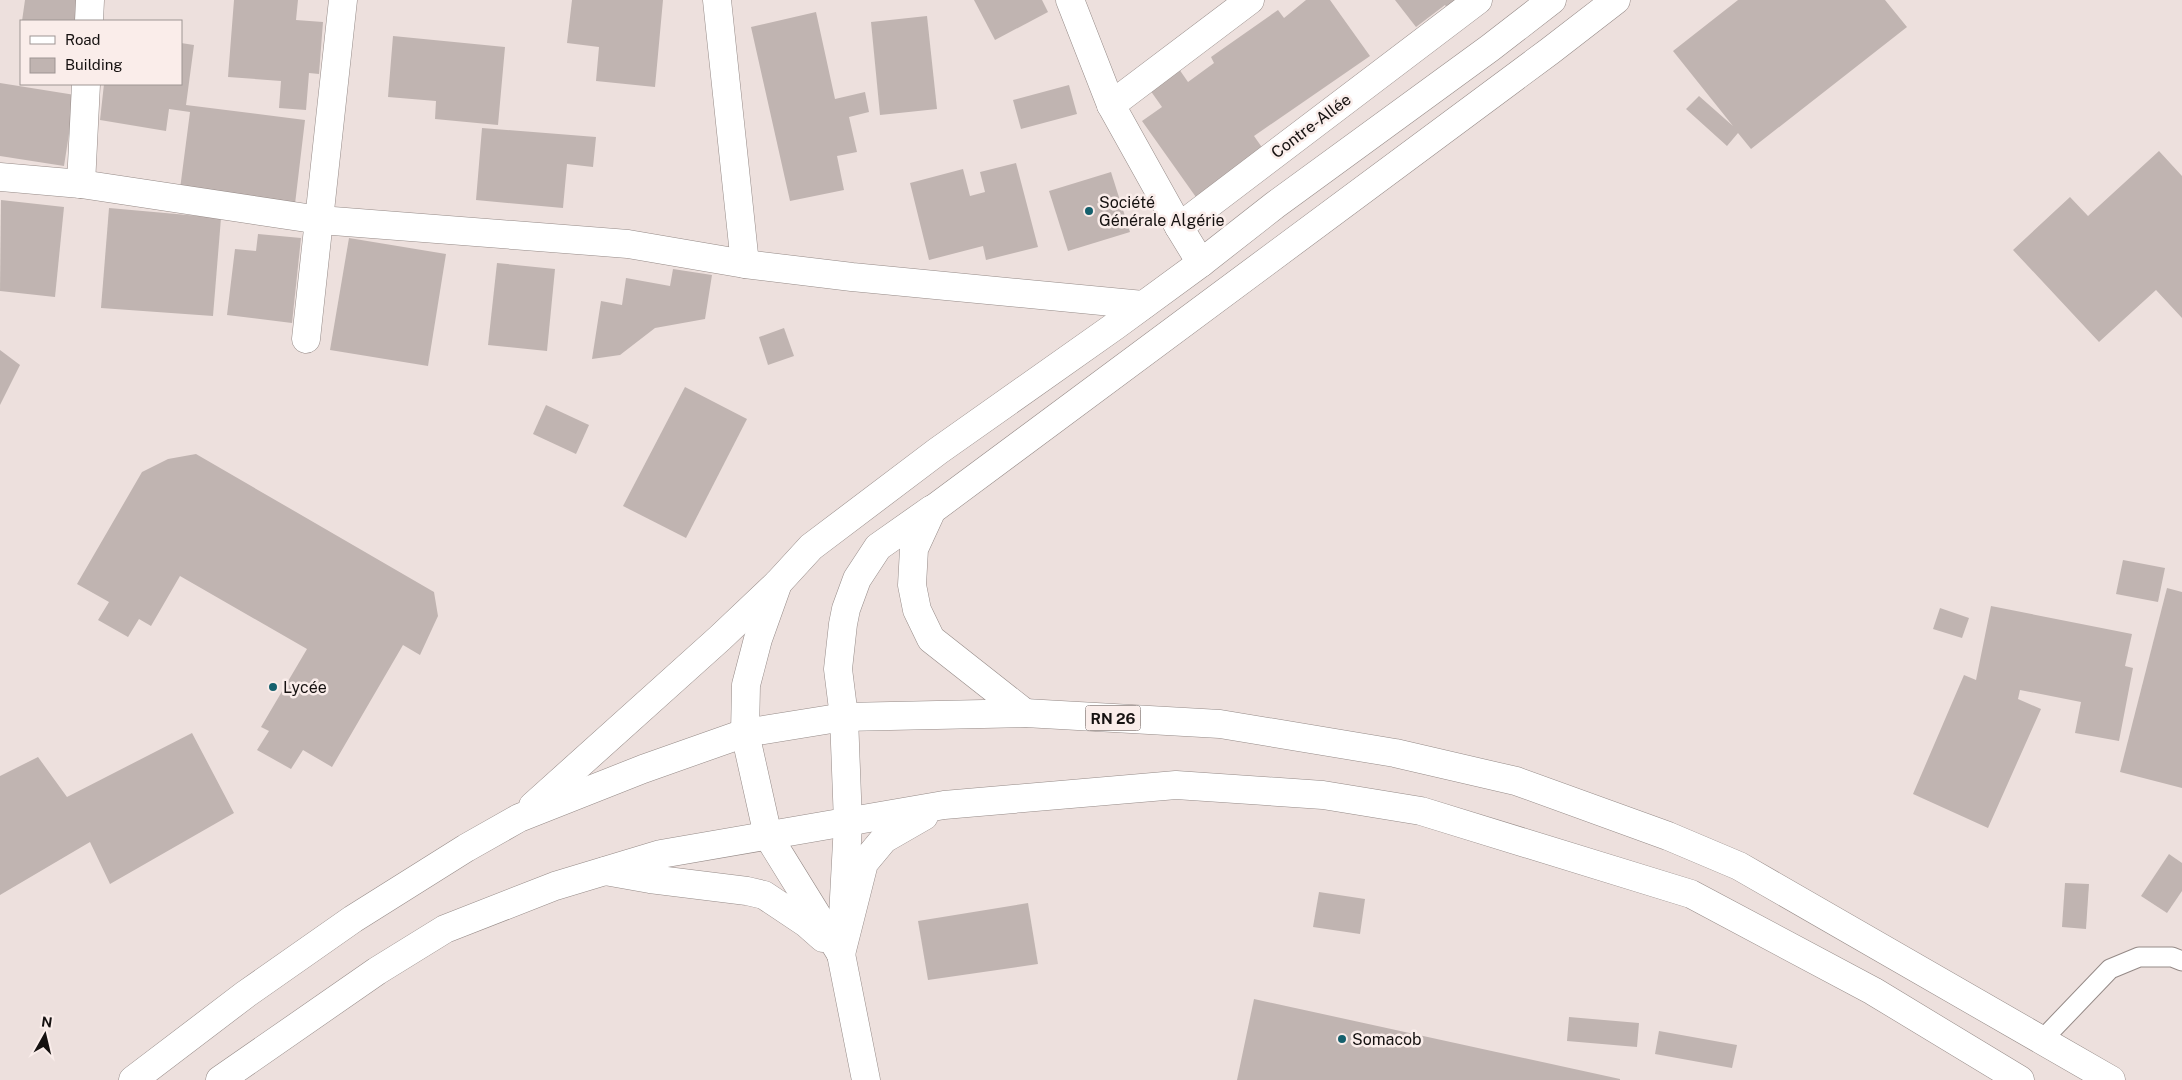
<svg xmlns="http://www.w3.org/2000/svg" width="2182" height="1080" viewBox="0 0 2182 1080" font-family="'Public Sans',sans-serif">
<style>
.building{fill:#c0b4b1}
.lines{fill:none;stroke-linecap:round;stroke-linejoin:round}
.lane-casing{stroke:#958a87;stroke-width:21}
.street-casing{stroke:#958a87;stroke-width:29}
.secondary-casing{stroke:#958a87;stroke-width:29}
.primary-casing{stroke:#958a87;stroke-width:29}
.lane{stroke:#fff;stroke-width:19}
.street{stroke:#fff;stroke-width:28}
.secondary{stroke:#fff;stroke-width:28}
.primary{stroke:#fff;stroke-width:28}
.poi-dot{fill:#15606d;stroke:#faedea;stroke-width:2}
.labels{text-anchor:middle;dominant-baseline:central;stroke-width:5;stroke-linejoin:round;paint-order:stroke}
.shield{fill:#faedea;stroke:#5a5351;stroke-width:1}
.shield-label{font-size:15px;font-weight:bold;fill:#151110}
.street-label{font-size:16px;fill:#151110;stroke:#faedea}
.poi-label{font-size:16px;fill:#151110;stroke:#faedea;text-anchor:start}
</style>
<rect width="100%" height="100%" fill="#ede0dd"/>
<g class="building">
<path d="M25 0H85L83 21H22Z"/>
<path d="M234 0H298L296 20 323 22 319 74 309 73 306 110 279 108 281 81 228 77Z"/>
<path d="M572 0H663L655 87 596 81 599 47 567 43Z"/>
<path d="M974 0H1042L1048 12 995 40Z"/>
<path d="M1306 0H1330L1370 56 1254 136 1266 153 1198 200 1142 121 1162 107 1150 90 1179 69 1188 82 1214 63 1211 57 1278 10 1284 18Z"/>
<path d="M1395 0H1471L1452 14 1445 5 1416 27Z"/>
<path d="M1738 0H1885L1907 27 1751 149 1738 133 1727 146 1686 109 1699 96 1733 126 1673 51Z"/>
<path d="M816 12 835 99 865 92 869 112 849 117 857 152 837 156 844 190 790 201 751 27Z"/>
<path d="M927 16 937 109 880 115 871 22Z"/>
<path d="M393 36 505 47 498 125 435 119 436 101 388 97Z"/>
<path d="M181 43 194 45 186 105 305 120 295 204 180 189 190 112 169 109 166 131 100 120 104 84H181Z"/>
<path d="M0 83 75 95 64 166 0 156Z"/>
<path d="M1069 85 1077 114 1021 129 1013 100Z"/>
<path d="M482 128 596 137 593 167 567 164 563 208 476 200Z"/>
<path d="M2159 151 2182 176V318L2156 290 2099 342 2013 250 2070 197 2088 216Z"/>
<path d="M1016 163 1038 247 986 260 983 246 929 260 910 183 963 169 970 196 985 192 980 172Z"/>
<path d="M1111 172 1130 232 1068 251 1049 191Z"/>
<path d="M1 200 64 207 55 297 0 291Z"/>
<path d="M109 208 221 218 213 316 101 308Z"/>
<path d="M258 234 301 238 292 323 227 315 235 249 256 251Z"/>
<path d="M349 238 446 254 428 366 330 350Z"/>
<path d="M497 263 555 269 547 351 488 345Z"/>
<path d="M673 269 712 275 705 319 655 328 620 355 592 359 601 301 622 305 626 278 670 286Z"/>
<path d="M784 328 794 356 768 365 759 337Z"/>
<path d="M0 350 20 365 0 405Z"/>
<path d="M685 387 747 419 686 538 623 506Z"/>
<path d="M546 405 589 425 576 454 533 434Z"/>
<path d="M196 454 434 592 438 616 420 655 403 645 332 767 303 750 291 769 257 750 269 731 261 727 307 649 180 576 151 626 139 619 128 637 98 620 109 602 77 584 142 472 168 459Z"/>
<path d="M2123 560 2165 568 2158 602 2116 594Z"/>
<path d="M2167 588 2182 592V788L2120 772Z"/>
<path d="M1991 606 2132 634 2125 666 2133 668 2119 741 2075 733 2081 702 2020 690 2018 699 2041 709 1988 828 1913 794 1964 675 1976 680Z"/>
<path d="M1940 608 1969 618 1962 638 1933 629Z"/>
<path d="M192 733 234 813 110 884 90 842 0 895V776L38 757 67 797Z"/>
<path d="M2169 854 2182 863V891L2167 913 2141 896Z"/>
<path d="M2065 883 2089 884 2086 929 2062 927Z"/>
<path d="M1319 892 1365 899 1360 934 1313 927Z"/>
<path d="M1028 903 1038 964 928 980 918 921Z"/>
<path d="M1254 999 1620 1079V1080H1237Z"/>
<path d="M1569 1017 1639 1023 1637 1047 1567 1041Z"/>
<path d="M1659 1031 1737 1045 1732 1068 1655 1054Z"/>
</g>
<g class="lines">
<g class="lane-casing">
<path id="lane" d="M2043 1039 2110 969 2139 957H2172L2182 961"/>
</g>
<g class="street-casing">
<g id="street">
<path d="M717 0 745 264"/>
<path d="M1070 0 1111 105 1179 227"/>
<path d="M89 21 90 0"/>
<path d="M1111 105 1250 0"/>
<path d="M0 177 81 184 320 220 628 244 745 264 852 277 1143 305"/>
<path d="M81 184 86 84"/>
<path d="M1201 263 1179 227 1478 0"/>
<path d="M306 339 343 0"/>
</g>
</g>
<g class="secondary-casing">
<g id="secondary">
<path d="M1025 713 931 639 917 610 912 585 914 549 932 510 1550 51 1616 0"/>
<path d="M605 871 650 879 747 891 764 895 806 923 823 938"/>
<path d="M841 954 768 836 745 733 746 685 758 639 778 583 811 547 938 451 1115 326 1201 263 1275 205 1490 48 1552 0"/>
<path d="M866 1080 841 954 848 823 844 717 838 669 843 624 846 609 857 579 878 547 932 509"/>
</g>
</g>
<g class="primary-casing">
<g id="primary">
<path d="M533 806 720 638 778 583"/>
<path d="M841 954 864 863 884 839 924 816"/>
<path d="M133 1080 246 994 353 919 466 848 519 818 643 769 745 733 844 717 1025 713 1220 724 1395 753 1516 781 1668 836 1739 866 2111 1080"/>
<path d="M220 1080 377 971 445 929 555 886 661 854 944 805 1176 785 1323 795 1421 811 1691 894 1873 991 2020 1080"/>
</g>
</g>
<use href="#lane" class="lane"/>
<use href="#street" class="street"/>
<use href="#secondary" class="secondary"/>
<use href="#primary" class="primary"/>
</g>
<g class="poi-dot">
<circle cx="1089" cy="211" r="5"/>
<circle cx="273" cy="687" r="5"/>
<circle cx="1342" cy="1039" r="5"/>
</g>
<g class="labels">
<rect class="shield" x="1085.5" y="705.5" width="55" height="25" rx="4"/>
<g class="shield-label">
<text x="1113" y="718">RN 26</text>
</g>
<g class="street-label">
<text transform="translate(1311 126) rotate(-37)">Contre-Allée</text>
</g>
<g class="poi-label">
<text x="1099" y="202">Société<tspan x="1099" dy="18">Générale Algérie</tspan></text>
<text x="283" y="687">Lycée</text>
<text x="1352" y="1039">Somacob</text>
</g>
</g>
<rect x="20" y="20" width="162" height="65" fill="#faedea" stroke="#9e9593"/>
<rect x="30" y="36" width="25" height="8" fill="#ffffff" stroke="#9e9593"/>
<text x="65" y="45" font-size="15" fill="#151110">Road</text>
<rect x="30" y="58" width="25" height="15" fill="#c0b4b1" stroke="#9e9593"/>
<text x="65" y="70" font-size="15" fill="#151110">Building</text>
<g transform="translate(45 1035) rotate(8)" stroke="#faedea" stroke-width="4" paint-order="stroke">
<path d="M0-4L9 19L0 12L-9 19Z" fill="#151110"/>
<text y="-8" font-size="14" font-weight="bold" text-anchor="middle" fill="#151110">N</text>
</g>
</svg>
